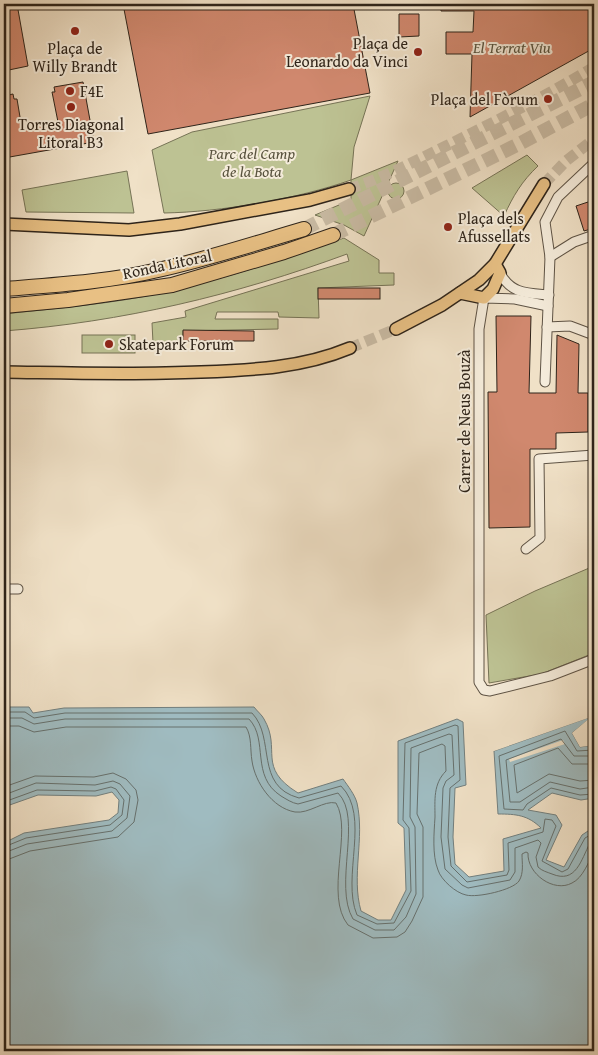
<svg xmlns="http://www.w3.org/2000/svg" width="598" height="1055" viewBox="0 0 598 1055" font-family="'Gentium Book Plus',serif">
<style>
.green{fill:#bdc293;stroke:#767356}
.water{fill:#9fbbc0;stroke:#727f7e}
.pier{fill:#f0e1c7}
.lines{fill:none;stroke-linecap:round;stroke-linejoin:round}
.shore{stroke:#66706d;stroke-width:1}
.building{fill:#d0886e;stroke:#2e241a}
.major-tunnel{stroke:#c9bba4;stroke-width:11;stroke-dasharray:11 5.5;stroke-linecap:butt}
.highway-tunnel{stroke:#c9bba4;stroke-width:14;stroke-dasharray:14 7;stroke-linecap:butt}
.minor-casing{stroke:#5e5345;stroke-width:11}
.major-casing{stroke:#2e241a;stroke-width:14}
.highway-casing{stroke:#2e241a;stroke-width:16}
.minor{stroke:#f5ecdb;stroke-width:9}
.major{stroke:#e8c084;stroke-width:11}
.highway{stroke:#e8c084;stroke-width:14}
.poi-dot{fill:#8f2418;stroke:#f5ecdb;stroke-width:2}
.labels{text-anchor:middle;dominant-baseline:central;stroke-width:4;stroke-linejoin:round;paint-order:stroke}
.poi-label{font-size:16px;fill:#2e241a;stroke:#f5ecdb;text-anchor:start}
.park-label{font-size:16px;font-style:italic;fill:#59533e;stroke:#f5ecdb}
.street-label{font-size:16px;fill:#2e241a;stroke:#f5ecdb}
</style>
<rect width="100%" height="100%" fill="#f0e1c7"/>
<filter id="stains"><feTurbulence type="fractalNoise" baseFrequency=".004" numOctaves="4"/><feColorMatrix values="0 0 0 0 .2 0 0 0 0 .09 0 0 0 0 .02 0 0 0 .5 -.17"/></filter>
<radialGradient id="worn" r=".72"><stop offset=".6" stop-color="#630" stop-opacity="0"/><stop offset="1" stop-color="#630" stop-opacity=".3"/></radialGradient>
<g class="green">
<path d="M370 96 354 147 351 180 398 161 364 236 344 225 315 215 351 200V180C297 199 221 212 164 213L152 150 192 132Z"/>
<path d="M527 155 538 166C522 181 513 196 504 216L472 188Z"/>
<path d="M127 171 134 213 26 212 22 190Z"/>
<circle cx="396" cy="191" r="8"/>
<path d="M344 238 379 260V273H394V285L318 288 319 318 279 317 278 312H217L215 319H278V329L183 331V341L153 343 152 323 186 317 185 311 349 261 347 254C236 295 122 322 4 331V314C58 308 112 304 166 292 227 278 285 259 344 238Z"/>
<rect x="82" y="335" width="53" height="18"/>
<path d="M594 566V653L541 674 489 683 486 615 535 591Z"/>
</g>
<path class="water" d="M4 707H29L33 713 64 708 254 707C257 711 262 715 264 719 282 750 256 767 298 793L343 779C348 786 355 795 357 803 365 838 351 876 361 911L378 920H391L406 890 404 828 398 823V741L457 719 463 722 466 785 455 788 453 837 455 864 469 877 504 871 503 839 541 828C528 815 516 814 498 814L494 751 593 716 572 733 580 747 594 745V798L581 800 552 793 528 810 556 815 562 825 546 860 564 867 582 835 594 827V1051H4V843L24 833 109 820 118 813 119 800 112 792 96 796 38 795 4 807Z"/>
<g class="pier">
<path d="M594 714V718L575 734 581 744 594 742V745L580 747 572 733 591 717 494 751 493 748Z"/>
<path d="M563 740 565 744 510 762 509 759Z"/>
</g>
<g class="lines">
<g class="shore">
<path d="M4 712H25L34 718 65 713H252C276 738 254 786 299 798L341 786C371 816 341 877 357 915L377 924 394 923 411 891 409 828 403 820 405 743 455 725 458 726 460 780 450 788 448 837 451 866 467 882 507 875 509 870 508 843 543 832 545 819 552 820 556 826 542 861 562 872 568 869 585 838 594 833"/>
<path d="M4 718H22L34 724 65 719H249C269 740 250 776 281 796 286 799 292 803 298 804L338 793C363 818 333 885 353 919L375 930H394L406 917 416 894 415 827 410 817 411 748 449 734 452 735 454 775 446 781 443 788 441 837 445 869 462 885 468 888 510 880 515 872V848L538 840 541 843 536 857 538 867C542 871 547 872 552 874 576 884 581 860 590 843L594 840"/>
<path d="M4 726H19L34 732 66 727H246C252 737 250 749 252 761 255 782 272 808 295 812 309 814 324 800 336 803 353 831 324 895 348 925L373 938 397 937 405 932 412 921 423 897V827L417 814 419 753 442 744 445 746 446 771C433 784 435 800 435 817 434 833 432 855 438 870 441 880 456 893 466 895 477 898 513 890 519 881 524 873 522 863 522 854L526 852 528 853C527 874 554 893 572 883 583 878 589 861 594 851"/>
<path d="M594 750 577 751 565 731 499 756 504 809 523 810 527 804 551 788 580 795 594 794"/>
<path d="M594 756H574L561 739 506 760 510 802H520L550 782 580 789 594 787"/>
<path d="M594 764H572L558 748 514 765 517 793 549 774 580 781 594 780"/>
<path d="M4 787 35 776 94 777 113 773 126 779 136 790 138 800 134 822 118 837 30 851 4 861"/>
<path d="M4 795 36 783 95 785 113 781 120 784 130 796 127 818 112 831 27 844 4 853"/>
<path d="M4 802 37 790 95 791 111 787 116 789 124 800 122 815 110 825 26 838 4 847"/>
</g>
</g>
<g class="building">
<path d="M4 4H17L28 66 4 71Z"/>
<path d="M123 4H353L370 93 148 134Z"/>
<path d="M441 4H594V48L470 117 472 54H446V32H473L474 11H441Z"/>
<path d="M399 14H419V36L399 37Z"/>
<path d="M83 82 94 142 4 158V96L13 94 14 99H17L22 129 58 122 52 92H55L54 87Z"/>
<path d="M594 200V228L584 231 576 206Z"/>
<rect x="318" y="288" width="62" height="11"/>
<path d="M496 316H531L529 393H556L557 335 579 344 578 393H588V432L556 433V449H530V527L489 528 488 392H497Z"/>
<path d="M183 330 254 331V341H183Z"/>
</g>
<g class="lines">
<g class="major-tunnel">
<path d="M544 184 566 161 594 139"/>
<path d="M349 189C383 178 413 162 446 146 496 121 546 96 594 67"/>
<path d="M350 348 396 329"/>
</g>
<g class="highway-tunnel">
<path d="M304 229 594 82"/>
<path d="M333 235 519 144 594 104"/>
</g>
<g class="minor-casing">
<g id="minor">
<path d="M550 257 574 242 594 235"/>
<path d="M500 273C511 294 527 293 549 295"/>
<path d="M548 306 515 299 484 298 479 329V682L484 690 490 691 550 676 594 659"/>
<path d="M547 327 570 326 594 335"/>
<path d="M545 382 550 257 545 222 558 197 594 163"/>
<path d="M526 549 540 538 539 459 594 455"/>
<path d="M4 589H18"/>
</g>
</g>
<g class="major-casing">
<g id="major">
<path d="M4 224 129 230 180 224 310 200 349 189"/>
<path d="M460 293 484 298 493 289 500 273 495 264"/>
<path d="M396 329 442 305 479 280 495 264 544 184"/>
<path d="M4 372C70 373 135 375 201 372 253 370 302 368 350 348"/>
</g>
</g>
<g class="highway-casing">
<g id="highway">
<path d="M4 289C55 285 108 282 158 270 208 259 256 243 304 229"/>
<path d="M4 306 68 300 172 285 284 252 333 235"/>
</g>
</g>
<use href="#minor" class="minor"/>
<use href="#major" class="major"/>
<use href="#highway" class="highway"/>
</g>
<g class="poi-dot">
<circle cx="75" cy="31" r="5"/>
<circle cx="418" cy="52" r="5"/>
<circle cx="70" cy="91" r="5"/>
<circle cx="548" cy="99" r="5"/>
<circle cx="71" cy="107" r="5"/>
<circle cx="448" cy="227" r="5"/>
<circle cx="109" cy="344" r="5"/>
</g>
<g class="labels">
<g class="poi-label">
<text x="408" y="43" text-anchor="end">Plaça de<tspan x="408" dy="18">Leonardo da Vinci</tspan></text>
<text x="75" y="48" text-anchor="middle">Plaça de<tspan x="75" dy="18">Willy Brandt</tspan></text>
<text x="80" y="91">F4E</text>
<text x="538" y="99" text-anchor="end">Plaça del Fòrum</text>
<text x="71" y="124" text-anchor="middle">Torres Diagonal<tspan x="71" dy="18">Litoral B3</tspan></text>
<text x="458" y="218">Plaça dels<tspan x="458" dy="18">Afussellats</tspan></text>
<text x="119" y="344">Skatepark Forum</text>
</g>
<g class="park-label">
<text x="512" y="47">El Terrat Viu</text>
<text x="252" y="153">Parc del Camp<tspan x="252" dy="18">de la Bota</tspan></text>
</g>
<g class="street-label">
<text transform="translate(167 264) rotate(-12)">Ronda Litoral</text>
<text transform="translate(464 421) rotate(-90)">Carrer de Neus Bouzà</text>
</g>
</g>
<rect width="598" height="1055" fill="none" stroke="#f0e1c7" stroke-width="20"/>
<rect x="5" y="5" width="588" height="1045" fill="none" stroke="#2e241a" stroke-width="2.5"/>
<rect x="10" y="10" width="578" height="1035" fill="none" stroke="#2e241a"/>
<rect width="100%" height="100%" filter="url(#stains)"/>
<rect width="100%" height="100%" fill="url(#worn)"/>
</svg>
